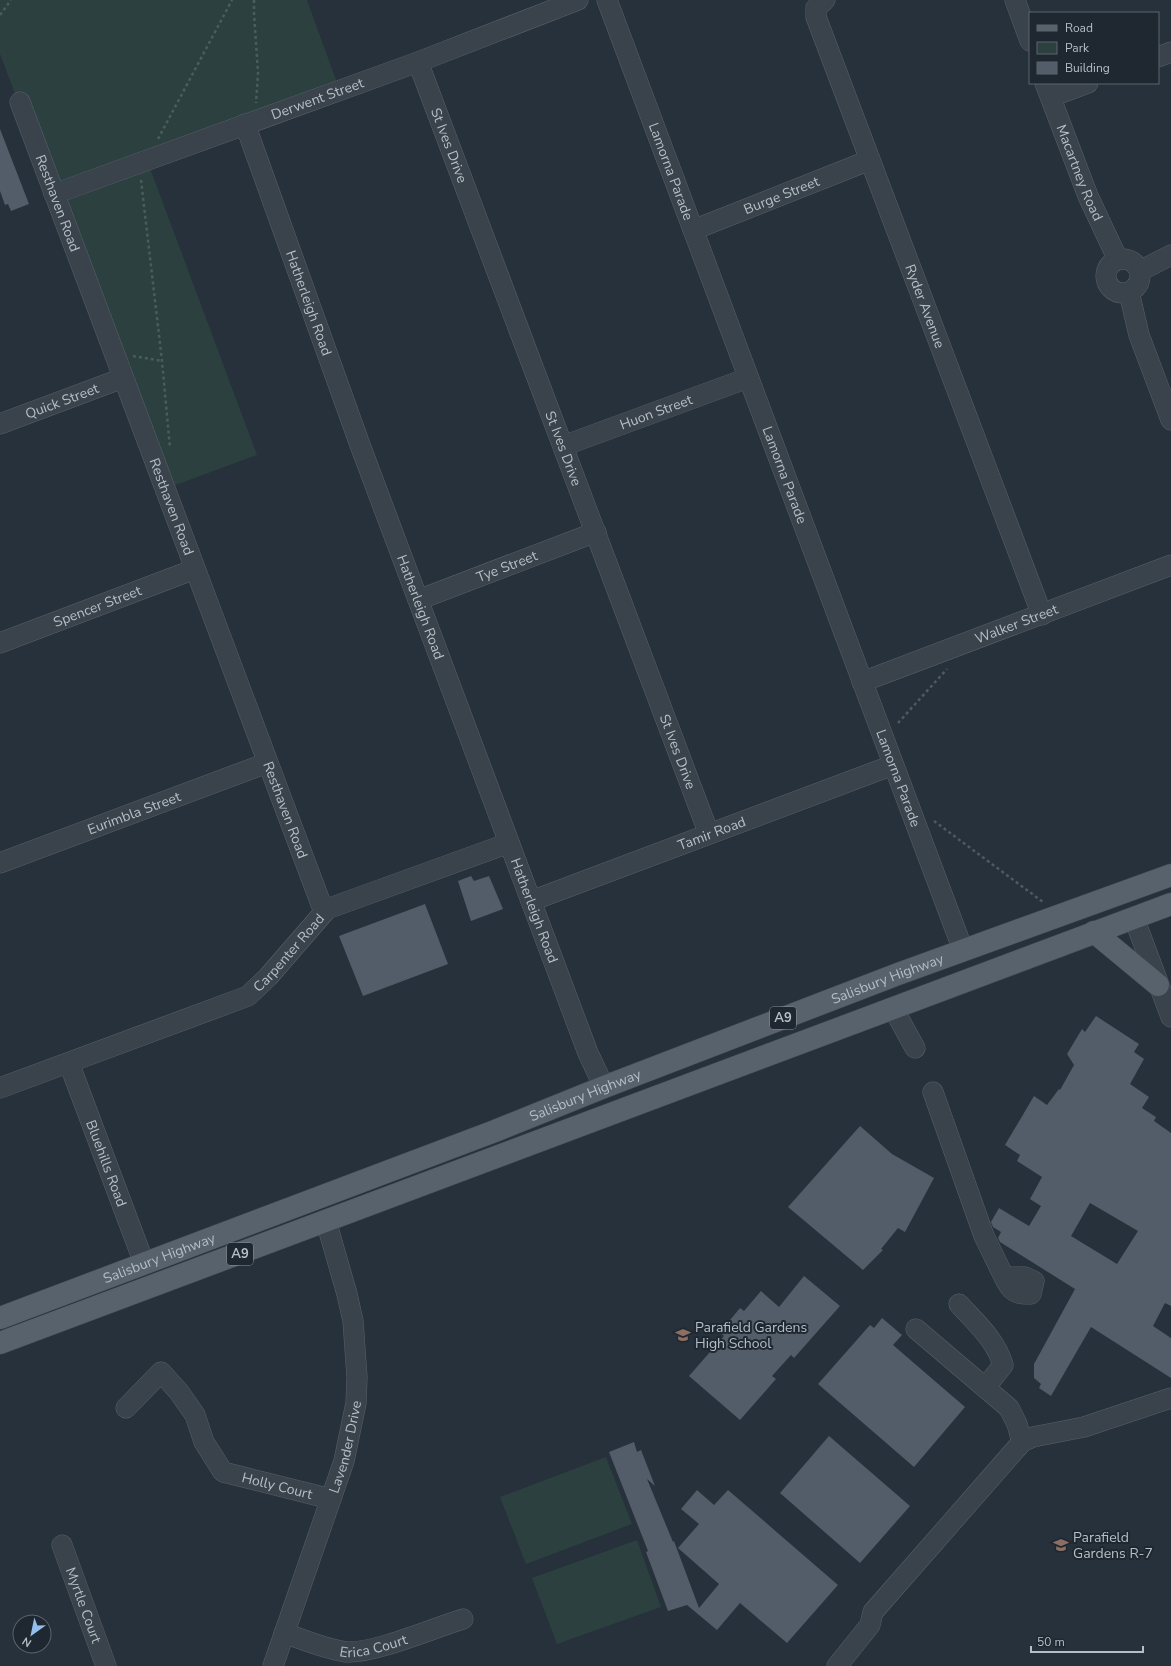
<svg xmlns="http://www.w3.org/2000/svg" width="1171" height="1666" viewBox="0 0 1171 1666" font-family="'Nunito Sans',sans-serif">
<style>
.green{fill:#2b403f}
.building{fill:#525d69;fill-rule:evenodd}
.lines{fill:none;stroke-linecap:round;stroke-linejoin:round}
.minor-casing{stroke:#58616a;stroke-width:21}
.major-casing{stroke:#434c55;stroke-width:23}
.path{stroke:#4a5d5e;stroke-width:2.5;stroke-dasharray:3 3;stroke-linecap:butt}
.minor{stroke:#3a434c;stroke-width:20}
.major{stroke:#58626c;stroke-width:22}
.labels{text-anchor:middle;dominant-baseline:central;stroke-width:4;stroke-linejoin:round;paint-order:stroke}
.shield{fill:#1f2831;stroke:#89919a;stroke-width:1}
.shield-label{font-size:13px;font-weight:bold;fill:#b6bec7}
.street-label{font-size:14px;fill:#b6bec7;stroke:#1f2831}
.poi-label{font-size:14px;fill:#b6bec7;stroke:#1f2831;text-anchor:start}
</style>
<rect width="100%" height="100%" fill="#26313b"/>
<g class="green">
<path d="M0 0H307L340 91 147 160 257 455 165 489 0 54Z"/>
<path d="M606 1457 632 1524 526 1564 500 1497Z"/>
<path d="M637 1540 661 1607 557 1644 532 1578Z"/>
</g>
<g class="building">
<path d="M0 129 29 204 11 211 8 204 5 205 0 191Z"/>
<path d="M471 876 474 881 489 876 503 909 471 921 458 881Z"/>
<path d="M425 904 448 964 363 996 339 936Z"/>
<path d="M1096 1016 1139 1044 1134 1052 1144 1059 1130 1084 1149 1097 1142 1108 1156 1117 1154 1121 1171 1133V1306L1165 1303 1153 1326 1171 1338V1378L1091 1327 1051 1396 1039 1388 1041 1384 1034 1378V1364L1075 1289 1000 1242 998 1238 1001 1232 993 1227 991 1222 999 1208 1029 1226 1041 1206 1030 1199 1042 1177 1017 1161 1020 1155 1005 1145 1034 1096 1047 1105 1059 1089 1060 1090 1074 1065 1067 1054 1082 1029 1085 1032ZM1090 1203 1138 1231 1117 1264 1071 1236Z"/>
<path d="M860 1126 892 1154 934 1178 905 1232 898 1228 881 1249 883 1250 863 1270 788 1207Z"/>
<path d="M804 1276 840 1306 794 1358 791 1355 772 1376 776 1379 740 1420 689 1376 724 1336 720 1332 740 1308 744 1311 761 1291 779 1307Z"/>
<path d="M882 1318 902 1335 893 1345 965 1407 914 1467 818 1384 870 1325 874 1328Z"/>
<path d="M829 1436 910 1506 860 1563 780 1493Z"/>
<path d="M634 1442 637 1452 641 1450 655 1486 647 1479 673 1542 674 1541 699 1608 719 1584 678 1548 699 1524 681 1509 697 1490 714 1505 728 1490 838 1585 787 1643 740 1603 717 1630 687 1605 668 1611 646 1552 648 1551 609 1452Z"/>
</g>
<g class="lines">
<g class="minor-casing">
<g id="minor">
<path id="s1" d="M607 0 963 950"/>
<path id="s2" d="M825 0 816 8V17L1042 615"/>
<path d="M1015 0 1030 41"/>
<path d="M1158 57 1171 52"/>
<path id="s3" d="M418 62 709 834"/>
<path id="s4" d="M1045 83 1088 196 1118 260"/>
<path d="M1051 97 1088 83"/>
<path id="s5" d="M20 102 324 912"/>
<path id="s6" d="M245 124 360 445 588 1053 604 1087"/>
<path id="s7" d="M54 194 418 62 578 0"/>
<path id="s8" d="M693 230 870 160"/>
<circle cx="1123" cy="276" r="17"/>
<path d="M1140 271 1171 255"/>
<path d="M1129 292 1139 335 1171 420"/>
<path id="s9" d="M0 424 123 378"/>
<path id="s10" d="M563 446 748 378"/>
<path id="s11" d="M418 600 596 532"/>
<path id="s12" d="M0 643 195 569"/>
<path id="s13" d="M862 682 1171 565"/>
<path id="s14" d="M0 863 267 763"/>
<path id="s15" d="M531 901 893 765"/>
<path d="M1134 918 1171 1017"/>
<path d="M893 1008 915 1048"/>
<path id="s16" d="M69 1063 144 1263"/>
<path id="s17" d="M0 1088 248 996 268 977 327 909 509 843"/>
<path d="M933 1092 984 1236 1004 1277H1025L1034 1281 1031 1294C1015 1295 1011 1291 1004 1277"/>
<path d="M959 1304C976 1323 996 1340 1003 1365L985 1388"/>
<path d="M916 1329 1009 1408 1017 1424 1022 1442"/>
<path id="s18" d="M126 1408 161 1372 179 1392 195 1415 204 1442 223 1472 331 1499"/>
<path id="s19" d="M62 1545 106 1666"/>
<path id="s20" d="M284 1633C304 1640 325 1649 346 1652 373 1654 434 1628 463 1619"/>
<path id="s21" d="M273 1666 344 1461 356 1403 357 1377 353 1321 347 1294 326 1221"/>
<path d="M837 1666 870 1625 873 1612 1022 1442 1033 1437 1084 1427 1171 1398"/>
</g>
</g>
<g class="major-casing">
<g id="major">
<path d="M1094 932 1158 985"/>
<path id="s22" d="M0 1318 495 1131 604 1087 898 974 1171 875"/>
<path d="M0 1343 1171 904"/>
</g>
</g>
<g class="path">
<path d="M254 0V13L258 73 256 103"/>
<path d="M0 15 11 0"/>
<path d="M158 139 232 0"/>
<path d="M141 180 162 361 170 448"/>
<path d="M133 356 162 361"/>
<path d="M898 723 947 669"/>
<path d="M934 821 1043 902"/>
</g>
<use href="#minor" class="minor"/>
<use href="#major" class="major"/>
</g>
<defs>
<g id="school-bare" transform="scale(1.2)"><path d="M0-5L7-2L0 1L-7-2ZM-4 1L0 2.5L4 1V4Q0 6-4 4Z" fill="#8d6e63" stroke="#1f2831" stroke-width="2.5" paint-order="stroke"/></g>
</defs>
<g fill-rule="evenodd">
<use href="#school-bare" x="683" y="1335"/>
<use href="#school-bare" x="1061" y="1545"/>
</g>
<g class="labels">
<g class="shield">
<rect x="770" y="1007" width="26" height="22" rx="3"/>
<rect x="227" y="1243" width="26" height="22" rx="3"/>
</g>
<g class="shield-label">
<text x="783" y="1018">A9</text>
<text x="240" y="1254">A9</text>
</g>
<g class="street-label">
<text stroke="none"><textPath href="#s7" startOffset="280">Derwent Street</textPath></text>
<text stroke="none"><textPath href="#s3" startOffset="89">St Ives Drive</textPath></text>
<text stroke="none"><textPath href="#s1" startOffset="183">Lamorna Parade</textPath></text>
<text stroke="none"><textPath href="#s4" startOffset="96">Macartney Road</textPath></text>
<text stroke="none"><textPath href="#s8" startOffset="95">Burge Street</textPath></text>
<text stroke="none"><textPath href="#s5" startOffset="108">Resthaven Road</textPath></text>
<text stroke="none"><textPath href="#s6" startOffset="190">Hatherleigh Road</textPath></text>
<text stroke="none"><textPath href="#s2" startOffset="330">Ryder Avenue</textPath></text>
<text stroke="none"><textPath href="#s9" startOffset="66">Quick Street</textPath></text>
<text stroke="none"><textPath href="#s10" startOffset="99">Huon Street</textPath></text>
<text stroke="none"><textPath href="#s3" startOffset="413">St Ives Drive</textPath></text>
<text stroke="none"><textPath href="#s1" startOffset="507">Lamorna Parade</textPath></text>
<text stroke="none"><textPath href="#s5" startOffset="432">Resthaven Road</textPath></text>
<text stroke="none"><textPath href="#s11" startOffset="95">Tye Street</textPath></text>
<text stroke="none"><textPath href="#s12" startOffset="104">Spencer Street</textPath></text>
<text stroke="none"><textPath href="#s6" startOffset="514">Hatherleigh Road</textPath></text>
<text stroke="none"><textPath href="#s13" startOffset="165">Walker Street</textPath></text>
<text stroke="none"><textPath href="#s3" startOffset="737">St Ives Drive</textPath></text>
<text stroke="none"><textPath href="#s1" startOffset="831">Lamorna Parade</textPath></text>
<text stroke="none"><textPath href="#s5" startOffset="756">Resthaven Road</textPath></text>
<text stroke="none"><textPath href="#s14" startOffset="143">Eurimbla Street</textPath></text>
<text stroke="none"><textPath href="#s15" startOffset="193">Tamir Road</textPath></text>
<text stroke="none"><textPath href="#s6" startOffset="838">Hatherleigh Road</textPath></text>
<text stroke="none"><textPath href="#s17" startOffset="324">Carpenter Road</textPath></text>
<text stroke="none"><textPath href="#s22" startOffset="950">Salisbury Highway</textPath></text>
<text stroke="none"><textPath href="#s22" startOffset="626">Salisbury Highway</textPath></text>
<text stroke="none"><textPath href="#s16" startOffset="107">Bluehills Road</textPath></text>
<text stroke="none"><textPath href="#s22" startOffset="170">Salisbury Highway</textPath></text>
<text stroke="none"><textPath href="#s21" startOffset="231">Lavender Drive</textPath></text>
<text stroke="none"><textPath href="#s18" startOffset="225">Holly Court</textPath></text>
<text stroke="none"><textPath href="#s19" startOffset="64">Myrtle Court</textPath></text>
<text stroke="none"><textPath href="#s20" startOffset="93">Erica Court</textPath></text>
</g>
<g class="poi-label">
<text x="695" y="1327">Parafield Gardens<tspan x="695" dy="16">High School</tspan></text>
<text x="1073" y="1537">Parafield<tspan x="1073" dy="16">Gardens R-7</tspan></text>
</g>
</g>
<rect x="1029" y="12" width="130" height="72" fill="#1f2831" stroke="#5b646d"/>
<rect x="1037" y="25" width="20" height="6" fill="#58626c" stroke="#5b646d"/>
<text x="1065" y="32" font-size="12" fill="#b6bec7">Road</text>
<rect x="1037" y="42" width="20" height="12" fill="#2b403f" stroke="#5b646d"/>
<text x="1065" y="52" font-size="12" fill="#b6bec7">Park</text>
<rect x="1037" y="62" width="20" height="12" fill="#525d69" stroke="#5b646d"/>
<text x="1065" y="72" font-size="12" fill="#b6bec7">Building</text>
<g transform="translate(32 1634) rotate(213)"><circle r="19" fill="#1f2831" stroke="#5b646d"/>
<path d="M0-3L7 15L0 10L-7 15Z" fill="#94beee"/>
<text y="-6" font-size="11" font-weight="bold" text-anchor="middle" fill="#b6bec7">N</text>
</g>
<path d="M1031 1646v6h112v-6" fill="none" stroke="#b6bec7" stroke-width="2"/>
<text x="1037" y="1646" font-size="12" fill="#b6bec7" stroke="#1f2831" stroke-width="3" paint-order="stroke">50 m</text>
</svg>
